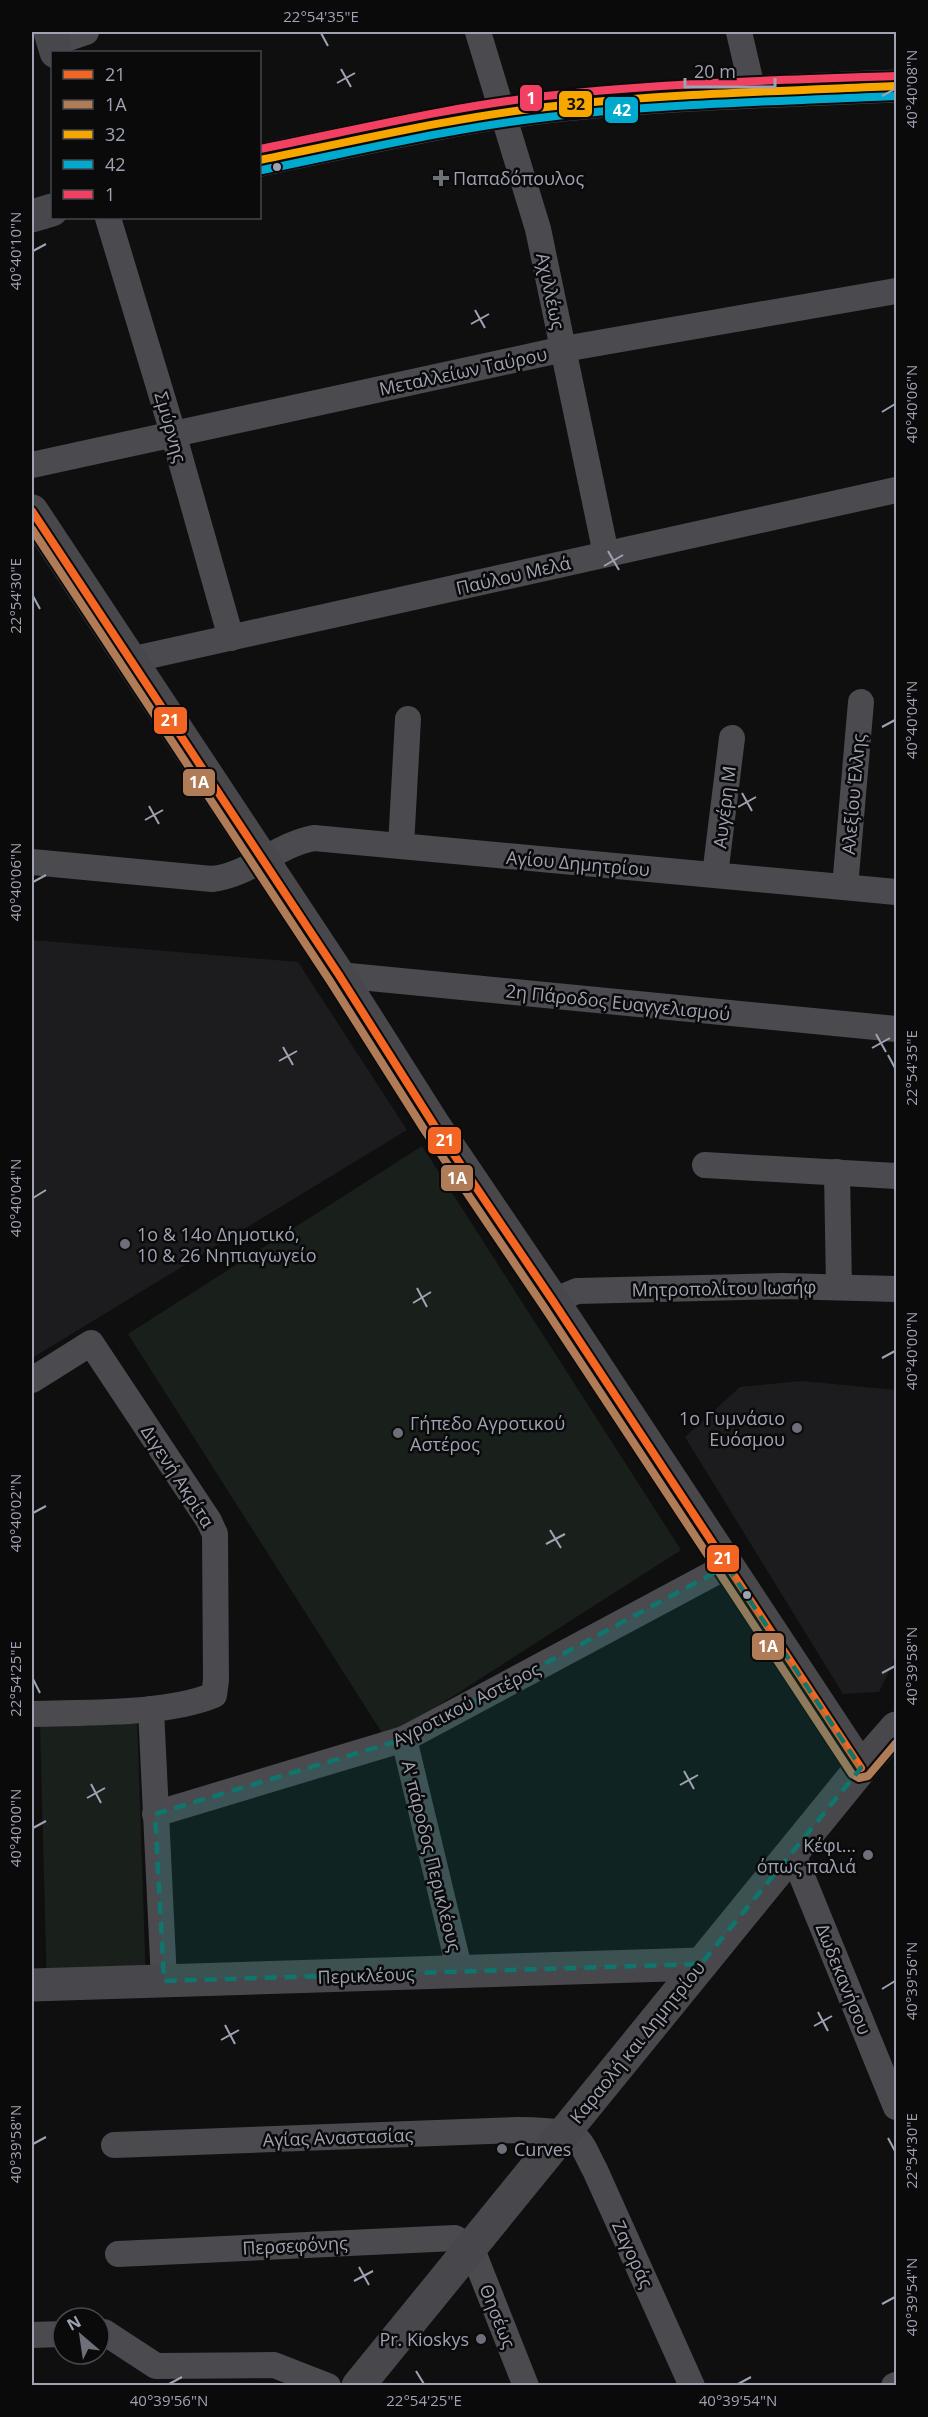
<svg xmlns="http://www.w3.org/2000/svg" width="928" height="2417" viewBox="0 0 928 2417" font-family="'Open Sans',sans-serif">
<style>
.built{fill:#1c1c1e}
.park{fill:#19201b}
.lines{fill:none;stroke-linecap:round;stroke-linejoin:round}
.street{stroke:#4a4a4f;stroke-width:26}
.secondary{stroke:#48484c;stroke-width:33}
.bus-1-casing{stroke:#0a0a0b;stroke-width:12}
.bus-2-casing{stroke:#0a0a0b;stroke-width:12}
.bus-3-casing{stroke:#0a0a0b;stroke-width:12}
.bus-4-casing{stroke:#0a0a0b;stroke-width:12}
.bus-5-casing{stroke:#0a0a0b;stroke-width:12}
.bus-1{stroke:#f26522;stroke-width:8}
.bus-2{stroke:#b07c57;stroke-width:8}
.bus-3{stroke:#f7a600;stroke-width:8}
.bus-4{stroke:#00a9ce;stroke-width:8}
.bus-5{stroke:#f24062;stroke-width:8}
.marked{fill:#0f766e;fill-opacity:0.2;stroke:#0f766e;stroke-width:4.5;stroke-dasharray:12 8;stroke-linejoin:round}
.ticks{fill:none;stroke:#9fa2b2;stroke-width:2}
.bus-dot{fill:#9fa2b2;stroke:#0a0a0b;stroke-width:2}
.poi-dot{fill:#6d6f79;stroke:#0a0a0b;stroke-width:2}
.labels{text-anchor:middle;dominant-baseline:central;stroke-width:5;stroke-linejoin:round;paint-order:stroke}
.poi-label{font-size:18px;fill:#9fa2b2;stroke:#0a0a0b;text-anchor:start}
.street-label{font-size:18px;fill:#9fa2b2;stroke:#0a0a0b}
.line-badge{stroke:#0a0a0b;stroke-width:2}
.badge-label{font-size:16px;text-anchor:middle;font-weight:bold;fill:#fff}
.pale-badge-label{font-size:16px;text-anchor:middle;font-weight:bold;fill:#111}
.neatline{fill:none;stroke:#9fa2b2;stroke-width:2}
.ticks-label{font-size:15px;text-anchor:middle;fill:#9fa2b2}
</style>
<rect width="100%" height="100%" fill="#0f0f10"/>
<g class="built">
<path d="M32 940 298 962 407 1130 32 1358Z"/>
<path d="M802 1381 896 1390V1657L879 1692 843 1694 685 1437 740 1387Z"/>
</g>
<g class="park">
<path d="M422 1146 681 1550 386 1739 128 1334Z"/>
<path d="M137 1717 146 1985 47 1988 40 1724Z"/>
</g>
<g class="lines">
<g class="street">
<path d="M478 32 538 229 606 554"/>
<path d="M739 32 753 92"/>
<path d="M54 43 86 32"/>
<path d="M108 218 173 433 231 638"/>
<path d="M32 465 564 349 896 291"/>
<path d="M130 660 896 490"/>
<path d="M401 846 408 719"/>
<path d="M32 862 212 879C249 875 277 845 314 838L896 892"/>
<path d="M715 875 732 738"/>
<path d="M845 887 861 702"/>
<path d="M339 975 896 1029"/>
<path d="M705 1165 896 1176"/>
<path d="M837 1172 839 1287"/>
<path d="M553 1301 577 1291 782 1286 896 1289"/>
<path d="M32 1380 91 1343 209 1521 215 1534 216 1680 214 1695C166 1715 85 1712 32 1714"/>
<path d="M151 1709 164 1981"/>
<path d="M404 1739 460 1972"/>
<path d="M155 1814 404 1739 727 1566"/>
<path d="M792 1852 896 2107"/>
<path d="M114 2145 518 2130C530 2130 566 2131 575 2137 584 2144 589 2160 595 2170L692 2386"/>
<path d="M118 2254 455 2238 471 2247 526 2386"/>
<path d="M99 2332H104L156 2366 274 2365 328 2386"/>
<path d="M32 2335 63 2334"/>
<path d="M894 2386 896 2385"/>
</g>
<g class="secondary">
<path d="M50 32 56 52"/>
<path d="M260 160C355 141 450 118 546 107 662 94 780 91 896 86"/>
<path d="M32 216 52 210"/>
<path d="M32 511 339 975 434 1125 553 1301 861 1768"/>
<path d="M32 1985 701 1964"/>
<path d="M358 2386 861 1768 896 1728"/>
</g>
<g class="bus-1-casing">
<path id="bus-1" d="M32 511 339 975 434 1125 553 1301 861 1768"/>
</g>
<g class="bus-2-casing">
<path id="bus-2" d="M32 529 330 981 425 1131 544 1307 852 1774 859 1778 868 1776 896 1743"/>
</g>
<g class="bus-3-casing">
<path id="bus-3" d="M260 160C355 141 450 118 546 107 662 94 779 91 896 86"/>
</g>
<g class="bus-4-casing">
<path id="bus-4" d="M262 170C357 151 451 128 548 117 663 104 780 101 896 96"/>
</g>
<g class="bus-5-casing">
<path id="bus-5" d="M260 149C355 130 449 107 546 96 662 83 779 80 896 76"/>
</g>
<use href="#bus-1" class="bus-1"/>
<use href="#bus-2" class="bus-2"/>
<use href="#bus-3" class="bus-3"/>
<use href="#bus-4" class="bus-4"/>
<use href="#bus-5" class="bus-5"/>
</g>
<path class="marked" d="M727 1566 861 1768 701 1964 164 1981 155 1814 404 1739Z"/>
<path class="ticks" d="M321 33 328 46M341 69 351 87M337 83 355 73M882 96 895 89M33 251 46 244M475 310 485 328M471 324 489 314M882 412 895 404M608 551 619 570M604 566 623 555M33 596 40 609M882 727 895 720M742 793 752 811M149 806 159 824M738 807 756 797M145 820 163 810M33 882 46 875M876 1034 886 1052M283 1047 293 1065M872 1048 890 1038M888 1055 895 1068M279 1061 297 1051M33 1198 46 1190M417 1288 427 1307M413 1303 431 1292M882 1358 895 1351M33 1513 46 1506M550 1530 561 1548M546 1544 565 1534M882 1673 895 1666M33 1679 40 1693M684 1771 694 1789M91 1784 101 1803M680 1785 698 1775M87 1798 105 1788M33 1828 46 1821M882 1989 895 1981M818 2012 828 2031M225 2025 235 2044M814 2026 832 2016M221 2040 239 2030M888 2138 895 2151M33 2144 46 2137M359 2267 369 2285M354 2281 373 2271M882 2304 895 2297M416 2371 424 2384M169 2384 182 2377M738 2384 751 2377"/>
<g class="bus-dot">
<circle cx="277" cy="167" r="5"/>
<circle cx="747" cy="1595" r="5"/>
</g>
<g class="poi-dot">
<path d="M438 169h6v6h6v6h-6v6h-6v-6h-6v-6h6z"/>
<circle cx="125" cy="1244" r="6"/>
<circle cx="797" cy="1428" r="6"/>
<circle cx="398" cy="1433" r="6"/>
<circle cx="868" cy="1855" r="6"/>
<circle cx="502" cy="2149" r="6"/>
<circle cx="481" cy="2339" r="6"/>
</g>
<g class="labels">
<g class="poi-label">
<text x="453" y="178">Παπαδόπουλος</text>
<text x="137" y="1234">1ο &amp; 14ο Δημοτικό,<tspan x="137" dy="21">10 &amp; 26 Νηπιαγωγείο</tspan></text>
<text x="785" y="1418" text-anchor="end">1ο Γυμνάσιο<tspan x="785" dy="21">Ευόσμου</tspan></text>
<text x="410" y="1423">Γήπεδο Αγροτικού<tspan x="410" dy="21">Αστέρος</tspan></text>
<text x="856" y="1845" text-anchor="end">Κέφι...<tspan x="856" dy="21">όπως παλιά</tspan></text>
<text x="514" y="2149">Curves</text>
<text x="469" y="2339" text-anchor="end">Pr. Kioskys</text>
</g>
<g class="street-label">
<text transform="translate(551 291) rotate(78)">Αχιλλέως</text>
<text transform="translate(463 371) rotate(-12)">Μεταλλείων Ταύρου</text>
<text transform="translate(171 427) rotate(74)">Σμύρνης</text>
<text transform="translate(513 575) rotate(-13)">Παύλου Μελά</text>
<text transform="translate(853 794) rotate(-85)">Αλεξίου Έλλης</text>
<text transform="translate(724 807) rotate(-83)">Αυγέρη Μ</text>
<text transform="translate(578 863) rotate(5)">Αγίου Δημητρίου</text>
<text transform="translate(618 1002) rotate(6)">2η Πάροδος Ευαγγελισμού</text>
<text transform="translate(724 1288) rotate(-1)">Μητροπολίτου Ιωσήφ</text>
<text transform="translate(178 1476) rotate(57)">Διγενή Ακρίτα</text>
<text transform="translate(466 1704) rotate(-27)">Αγροτικού Αστέρος</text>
<text transform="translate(432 1856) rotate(76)">Α' πάροδος Περικλέους</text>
<text transform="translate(366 1975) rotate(-2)">Περικλέους</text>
<text transform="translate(844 1979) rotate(68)">Δωδεκανήσου</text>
<text transform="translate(637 2042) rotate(-51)">Καραολή και Δημητρίου</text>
<text transform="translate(338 2137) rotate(-2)">Αγίας Αναστασίας</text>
<text transform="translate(295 2245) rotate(-3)">Περσεφόνης</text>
<text transform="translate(633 2254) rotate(65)">Ζαγοράς</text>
<text transform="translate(498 2316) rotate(68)">Θησέως</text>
</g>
</g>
<g class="line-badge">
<rect x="519" y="84" width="24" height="28" rx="6" fill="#f24062"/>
<rect x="558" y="90" width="35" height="28" rx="6" fill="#f7a600"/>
<rect x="604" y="96" width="35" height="28" rx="6" fill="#00a9ce"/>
<rect x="153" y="706" width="35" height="29" rx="6" fill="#f26522"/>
<rect x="182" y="768" width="34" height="29" rx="6" fill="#b07c57"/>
<rect x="427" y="1126" width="35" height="29" rx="6" fill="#f26522"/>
<rect x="440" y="1164" width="34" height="28" rx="6" fill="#b07c57"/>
<rect x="706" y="1544" width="34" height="29" rx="6" fill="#f26522"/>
<rect x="751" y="1632" width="34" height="29" rx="6" fill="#b07c57"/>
</g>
<g class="badge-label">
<text x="531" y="104">1</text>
<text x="622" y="116">42</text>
<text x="170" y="726">21</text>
<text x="199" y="788">1Α</text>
<text x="445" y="1146">21</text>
<text x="457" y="1184">1Α</text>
<text x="723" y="1564">21</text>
<text x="768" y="1652">1Α</text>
</g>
<g class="pale-badge-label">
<text x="576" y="110">32</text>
</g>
<rect width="928" height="2417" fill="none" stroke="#0a0a0b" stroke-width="66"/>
<rect x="51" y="51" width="210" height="168" fill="#0a0a0b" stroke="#46474e" stroke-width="1.5"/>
<rect x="63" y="70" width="30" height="9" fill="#f26522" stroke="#46474e" stroke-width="1.5"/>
<text x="105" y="81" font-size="18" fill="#9fa2b2">21</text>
<rect x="63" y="100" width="30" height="9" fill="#b07c57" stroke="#46474e" stroke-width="1.5"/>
<text x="105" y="111" font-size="18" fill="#9fa2b2">1Α</text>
<rect x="63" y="130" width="30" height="9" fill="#f7a600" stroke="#46474e" stroke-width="1.5"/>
<text x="105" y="141" font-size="18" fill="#9fa2b2">32</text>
<rect x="63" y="160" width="30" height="9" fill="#00a9ce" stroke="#46474e" stroke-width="1.5"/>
<text x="105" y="171" font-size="18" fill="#9fa2b2">42</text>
<rect x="63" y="190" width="30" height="9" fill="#f24062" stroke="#46474e" stroke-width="1.5"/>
<text x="105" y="201" font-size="18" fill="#9fa2b2">1</text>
<g transform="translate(81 2336) rotate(331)"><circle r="28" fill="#0a0a0b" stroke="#46474e" stroke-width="1.5"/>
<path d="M0-4.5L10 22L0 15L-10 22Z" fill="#6d6f79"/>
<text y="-9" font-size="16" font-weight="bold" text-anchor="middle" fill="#9fa2b2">N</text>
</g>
<path d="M685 78v9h90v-9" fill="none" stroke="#9fa2b2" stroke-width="3"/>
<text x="694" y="78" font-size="18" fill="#9fa2b2" stroke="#0a0a0b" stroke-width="4.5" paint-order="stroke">20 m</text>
<rect x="33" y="33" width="862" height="2351" class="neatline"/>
<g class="ticks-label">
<text x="321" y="22">22°54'35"E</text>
<text transform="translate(912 89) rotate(-90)" y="5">40°40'08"N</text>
<text transform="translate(16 251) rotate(-90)" y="5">40°40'10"N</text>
<text transform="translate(912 404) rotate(-90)" y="5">40°40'06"N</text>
<text transform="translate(16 596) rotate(-90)" y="5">22°54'30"E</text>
<text transform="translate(912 720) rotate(-90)" y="5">40°40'04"N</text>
<text transform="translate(16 882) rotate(-90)" y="5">40°40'06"N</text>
<text transform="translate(912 1068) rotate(-90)" y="5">22°54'35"E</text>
<text transform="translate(16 1198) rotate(-90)" y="5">40°40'04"N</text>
<text transform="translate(912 1351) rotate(-90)" y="5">40°40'00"N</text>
<text transform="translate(16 1513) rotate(-90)" y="5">40°40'02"N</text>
<text transform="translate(912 1666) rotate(-90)" y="5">40°39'58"N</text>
<text transform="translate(16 1679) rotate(-90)" y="5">22°54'25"E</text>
<text transform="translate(16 1828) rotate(-90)" y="5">40°40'00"N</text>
<text transform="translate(912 1981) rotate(-90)" y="5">40°39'56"N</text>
<text transform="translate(16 2144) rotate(-90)" y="5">40°39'58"N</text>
<text transform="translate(912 2151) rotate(-90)" y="5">22°54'30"E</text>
<text transform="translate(912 2297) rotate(-90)" y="5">40°39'54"N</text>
<text x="169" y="2406">40°39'56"N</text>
<text x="424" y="2406">22°54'25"E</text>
<text x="738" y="2406">40°39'54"N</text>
</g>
</svg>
